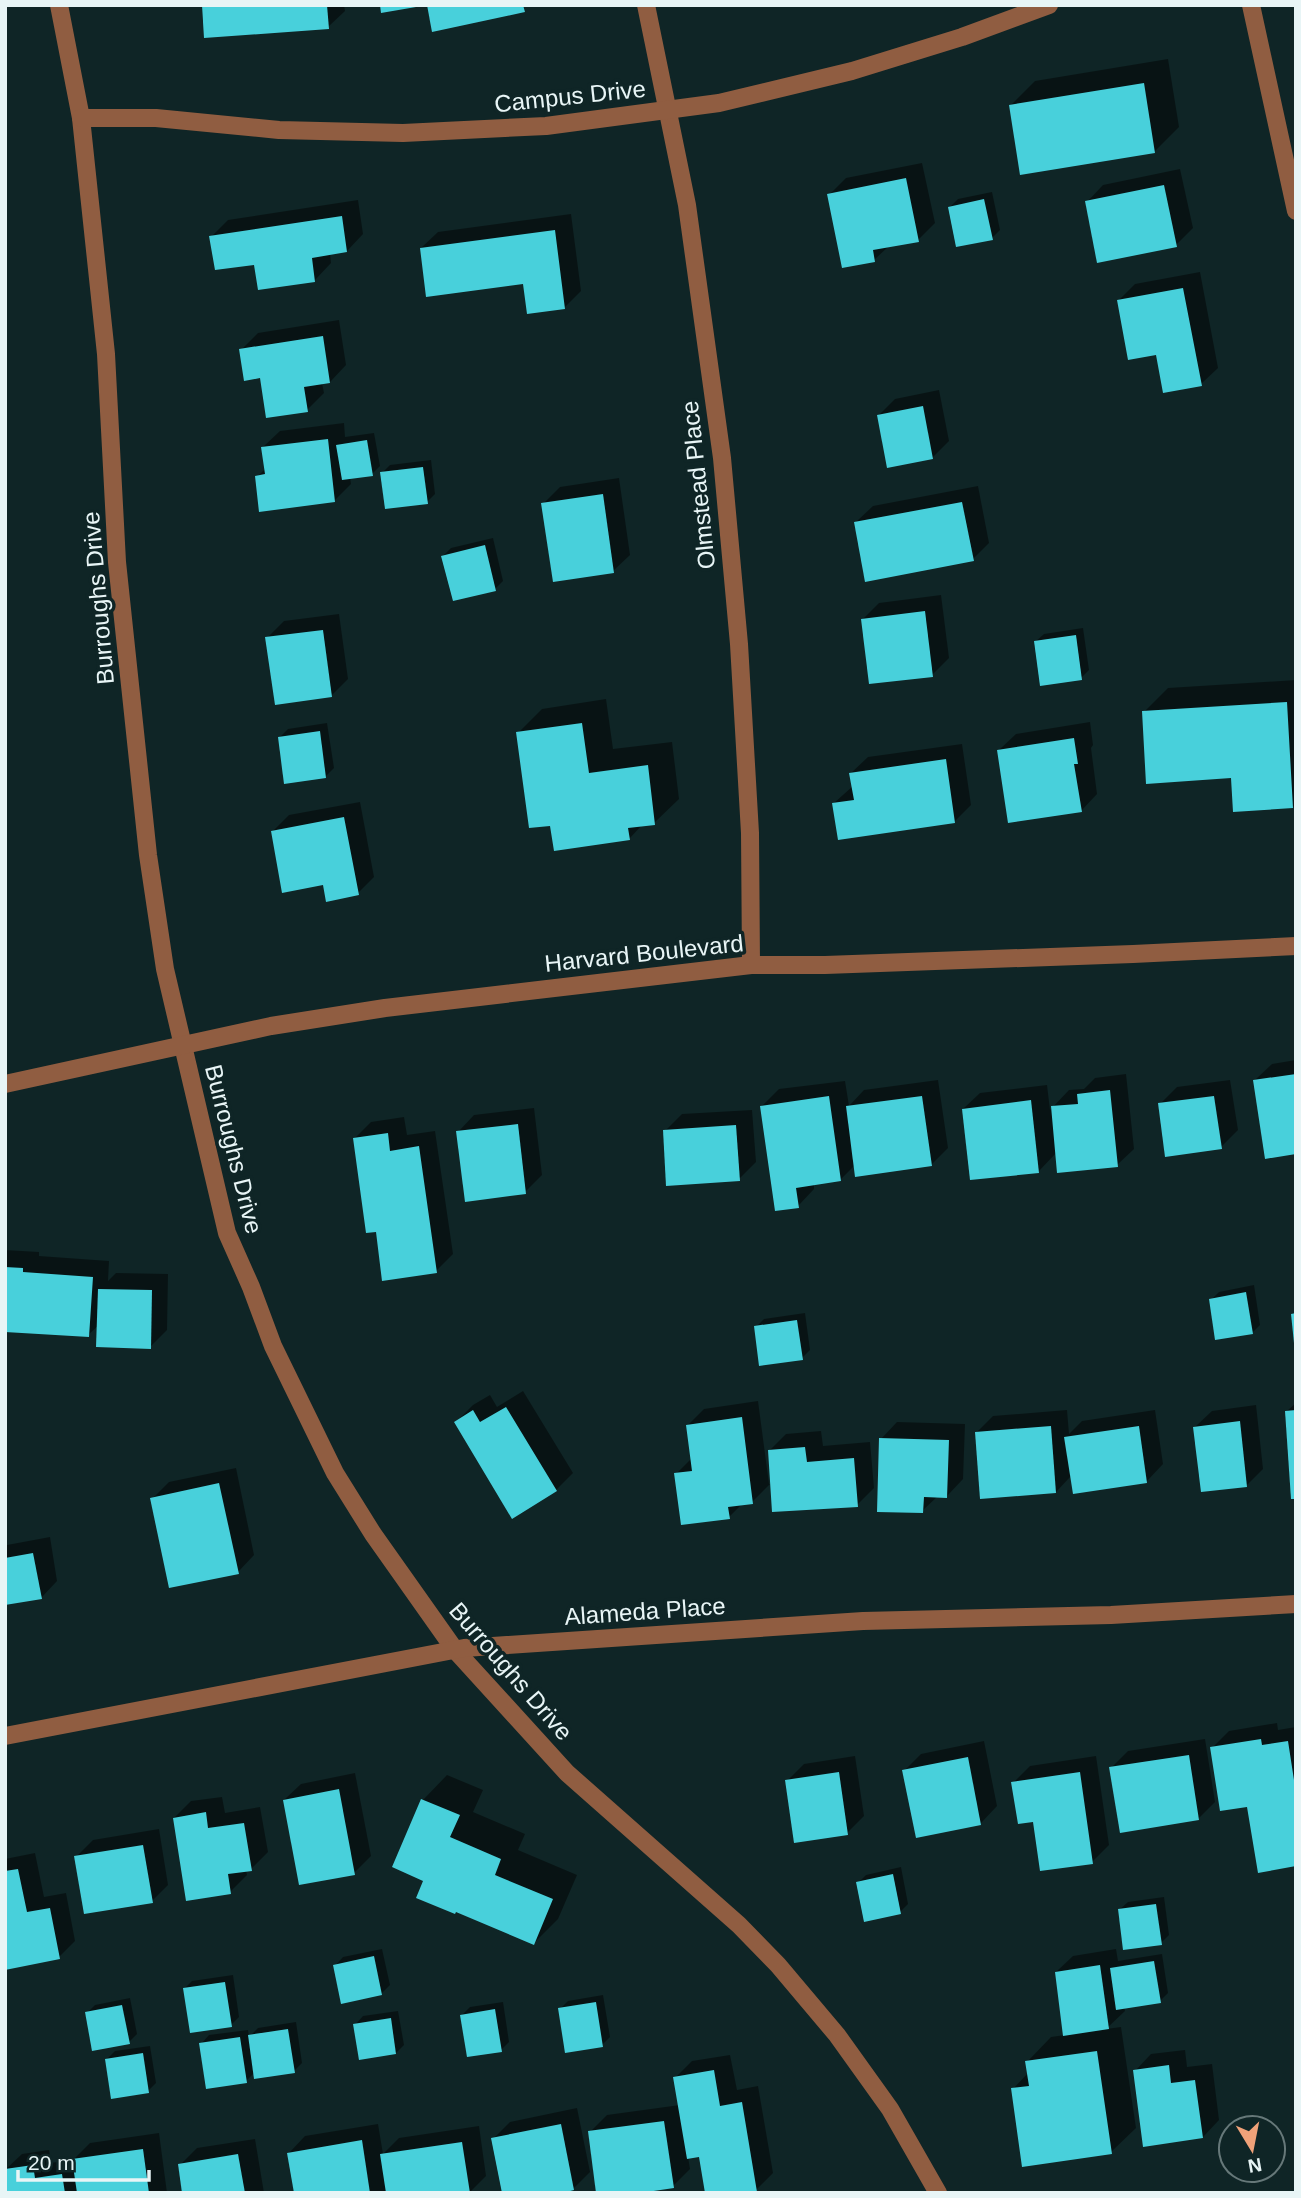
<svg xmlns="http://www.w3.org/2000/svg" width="1301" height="2198" viewBox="0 0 1301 2198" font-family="Helvetica,sans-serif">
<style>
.shadow{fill:#0007}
.building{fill:#48d0db}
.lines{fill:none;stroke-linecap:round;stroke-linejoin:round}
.minor{stroke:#905d41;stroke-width:18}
.labels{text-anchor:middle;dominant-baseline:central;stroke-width:7;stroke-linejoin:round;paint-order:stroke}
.street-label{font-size:24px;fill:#e8f5f6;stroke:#0f2526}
</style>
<rect width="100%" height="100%" fill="#0f2526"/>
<g class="shadow">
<path d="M204 5H344L345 11 328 27Z"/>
<path d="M1168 59 1179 127 1155 151 1010 106 1035 81Z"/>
<path d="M922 163 935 223 918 240 889 246 874 260 829 195 846 178Z"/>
<path d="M1180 169 1193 228 1176 245 1087 202 1103 185Z"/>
<path d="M992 192 1000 230 992 238 950 207 958 199Z"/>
<path d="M358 200 363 234 347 251 330 253 331 263 315 280 256 263 211 237 228 220Z"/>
<path d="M571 214 581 291 565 307 524 282 421 248 438 232Z"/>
<path d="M1200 272 1218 368 1201 384 1157 353 1118 301 1135 284Z"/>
<path d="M339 320 346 365 330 382 322 383 324 393 307 410 262 376 241 350 258 333Z"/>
<path d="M939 390 949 441 932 458 878 416 895 399Z"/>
<path d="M344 423 345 437 374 433 380 466 372 474 350 477 351 484 334 501 257 477 266 468 263 447 280 431Z"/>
<path d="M431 460 435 494 427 502 382 473 390 465Z"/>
<path d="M619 478 630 555 613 571 543 504 560 487Z"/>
<path d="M978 486 989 543 973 559 856 522 873 506Z"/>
<path d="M493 538 503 581 495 589 443 556 451 548Z"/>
<path d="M941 595 949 658 932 675 863 619 879 603Z"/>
<path d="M339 614 348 679 331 696 267 638 284 621Z"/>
<path d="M1083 628 1089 670 1081 678 1035 642 1044 634Z"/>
<path d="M1296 680V804L1293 807 1232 776 1144 712 1168 688Z"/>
<path d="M606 699 613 749 672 742 679 799 654 823 643 824 629 839 551 824 518 733 542 709Z"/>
<path d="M1090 722 1093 745 1091 748 1097 794 1081 811 999 750 1016 734Z"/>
<path d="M327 723 334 768 326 776 280 737 288 729Z"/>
<path d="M962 744 971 805 954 822 834 803 853 786 851 773 868 757Z"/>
<path d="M360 802 374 877 358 893 324 883 273 831 289 815Z"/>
<path d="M1296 1060V1152L1255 1080 1272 1064Z"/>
<path d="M1126 1074 1134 1149 1117 1165 1057 1152 1039 1171 963 1109 980 1093 1047 1085 1050 1110 1069 1090 1084 1089 1095 1078Z"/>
<path d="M938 1080 948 1148 931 1165H855L840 1180 814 1184V1189L798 1206 762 1106 779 1089 845 1081 849 1106 864 1090Z"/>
<path d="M1230 1080 1238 1130 1221 1147 1160 1104 1177 1087Z"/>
<path d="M534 1108 542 1175 525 1192 458 1132 474 1115Z"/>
<path d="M752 1110 756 1162 739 1179 665 1131 682 1114Z"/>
<path d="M404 1117 407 1135 435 1131 453 1254 436 1271 377 1230 354 1139 371 1122Z"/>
<path d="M5 1250 39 1252V1256L109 1261 108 1281 116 1273 168 1274 167 1330 150 1347 99 1325 88 1335 5 1330Z"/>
<path d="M1254 1285 1260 1325 1252 1333 1211 1300 1219 1292Z"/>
<path d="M805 1313 810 1350 802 1358 756 1327 764 1319Z"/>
<path d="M523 1391 573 1473 556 1490 456 1422 473 1405 490 1395 497 1407Z"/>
<path d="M758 1401 769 1484H770L752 1502 743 1503 729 1517 676 1474 692 1458 688 1425 704 1409Z"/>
<path d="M1296 1403V1497L1287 1411Z"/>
<path d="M1256 1405 1263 1469 1246 1486 1195 1427 1212 1411Z"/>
<path d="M1067 1410 1069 1434 1082 1421 1155 1410 1163 1464 1147 1481 1071 1476 1056 1492 977 1432 993 1416Z"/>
<path d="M897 1422 965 1424 963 1479 947 1496H938L922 1511 881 1439Z"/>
<path d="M821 1431 823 1446 870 1442 874 1488 857 1505 770 1450 786 1434Z"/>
<path d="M236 1468 254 1555 238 1572 152 1499 169 1482Z"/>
<path d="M5 1536 7 1545 50 1537 57 1581 41 1598 5 1604Z"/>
<path d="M1277 1723 1278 1730 1296 1727V1865L1249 1805 1212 1748 1229 1731Z"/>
<path d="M1205 1739 1215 1802 1198 1819 1111 1768 1128 1751Z"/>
<path d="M984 1741 997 1806 981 1823 917 1835 904 1771 921 1754Z"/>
<path d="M855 1756 864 1816 847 1833 787 1781 804 1764Z"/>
<path d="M1096 1756 1109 1845 1092 1862 1035 1820 1013 1783 1030 1766Z"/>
<path d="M355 1773 371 1856 354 1873 284 1800 301 1784Z"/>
<path d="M447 1775 483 1790 473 1812 525 1834 518 1850 577 1875 558 1919 534 1943 425 1880 423 1800Z"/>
<path d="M222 1797 225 1813 260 1807 268 1852 251 1869 246 1870 247 1875 230 1892 174 1818 191 1801Z"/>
<path d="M159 1829 168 1885 152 1901 76 1857 93 1840Z"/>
<path d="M35 1853 44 1897 66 1893 75 1941 59 1957 5 1968V1859Z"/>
<path d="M901 1867 908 1904 900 1912 858 1883 866 1875Z"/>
<path d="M1164 1897 1169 1935 1161 1943 1119 1910 1128 1902Z"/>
<path d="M382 1949 390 1985 382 1993 335 1966 343 1957Z"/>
<path d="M1116 1949 1118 1961 1162 1954 1168 1993 1160 2001 1124 2007 1125 2011 1106 2029 1121 2027 1136 2128 1111 2152 1013 2089 1028 2073 1027 2062 1051 2037 1065 2035 1056 1972 1073 1956Z"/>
<path d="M233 1975 239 2017 231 2025 184 1989 192 1981Z"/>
<path d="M603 1995 610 2037 602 2045 560 2009 568 2001Z"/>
<path d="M130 1998 137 2034 129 2042 87 2013 95 2005Z"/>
<path d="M503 2002 509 2042 501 2050 462 2015 470 2007Z"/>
<path d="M398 2011 404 2045 396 2053 355 2025 363 2016Z"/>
<path d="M296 2022 302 2063 294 2071 255 2072 246 2081 201 2044 209 2035 248 2030 249 2037 258 2028Z"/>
<path d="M150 2046 156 2083 148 2091 107 2059 115 2051Z"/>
<path d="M1185 2050 1187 2067 1212 2064 1219 2120 1203 2137 1135 2071 1151 2054Z"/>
<path d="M730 2055 737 2090 758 2086 773 2173 756 2190 739 2193H707L701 2155 688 2157 690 2169 673 2186 590 2132 607 2115 680 2105 675 2078 692 2061Z"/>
<path d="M577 2108 590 2172 573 2189 493 2139 510 2122Z"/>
<path d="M378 2124 383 2154 399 2138 479 2126 486 2176 470 2192 295 2193 289 2153 305 2136Z"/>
<path d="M159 2133 167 2193H8L5 2170 22 2154 49 2150 51 2163 74 2159 90 2143Z"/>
<path d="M255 2139 264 2193H184L180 2165 197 2148Z"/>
</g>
<g class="building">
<path d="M202 5H327L329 29 204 38Z"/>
<path d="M380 5H415L416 7 381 13Z"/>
<path d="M427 5H523L525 12 432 32Z"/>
<path d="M1144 83 1155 153 1020 175 1009 105Z"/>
<path d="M906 178 919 242 873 250 875 262 842 268 827 194Z"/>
<path d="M1164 185 1177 247 1097 263 1085 201Z"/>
<path d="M984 199 993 240 956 247 948 207Z"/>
<path d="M342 216 347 252 312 258 315 282 258 290 254 265 215 270 209 236Z"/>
<path d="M555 230 565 309 527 314 523 284 426 297 420 248Z"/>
<path d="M1183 288 1202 386 1163 393 1156 355 1128 360 1117 300Z"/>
<path d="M323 336 330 383 304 387 308 412 266 418 260 378 244 381 239 349Z"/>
<path d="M923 406 933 459 887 468 877 415Z"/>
<path d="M328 439 335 502 259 512 255 476 265 474 261 447Z"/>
<path d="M367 440 373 476 342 480 336 445Z"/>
<path d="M423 467 428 504 385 509 380 472Z"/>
<path d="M603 494 614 573 553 582 541 503Z"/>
<path d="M962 502 974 561 865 582 854 522Z"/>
<path d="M485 545 496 591 453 601 441 556Z"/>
<path d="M925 611 933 677 869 684 861 619Z"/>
<path d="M323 630 332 697 275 705 265 637Z"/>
<path d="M1076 635 1082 680 1040 686 1034 641Z"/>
<path d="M1287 702 1293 808 1233 812 1231 778 1146 784 1142 711Z"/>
<path d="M582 723 589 773 648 765 655 825 628 828 630 840 554 851 550 826 529 828 516 732Z"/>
<path d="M320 731 326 778 284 784 278 737Z"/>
<path d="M1074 738 1078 764H1074L1082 812 1008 823 997 750Z"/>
<path d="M946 759 955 823 838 840 832 803 854 800 849 773Z"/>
<path d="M344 817 359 895 326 902 323 885 282 893 271 831Z"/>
<path d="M1296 1074V1154L1265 1159 1253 1080Z"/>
<path d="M1110 1090 1118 1167 1057 1173 1051 1106 1078 1104 1077 1094Z"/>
<path d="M829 1096 841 1181 796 1188 799 1208 775 1211 760 1106Z"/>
<path d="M922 1096 932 1166 855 1177 846 1106Z"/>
<path d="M1214 1096 1222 1149 1165 1157 1158 1103Z"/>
<path d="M1031 1100 1039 1173 970 1180 962 1109Z"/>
<path d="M518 1124 526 1194 465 1202 456 1131Z"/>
<path d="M736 1125 740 1181 666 1186 663 1130Z"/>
<path d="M388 1133 390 1151 419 1146 437 1273 382 1281 376 1232 366 1233 353 1138Z"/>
<path d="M5 1267 23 1268V1272L93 1277 89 1337 5 1332Z"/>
<path d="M98 1289 152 1290 151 1349 96 1347Z"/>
<path d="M1246 1292 1253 1334 1215 1340 1209 1299Z"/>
<path d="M1296 1313V1343H1294L1291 1314Z"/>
<path d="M797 1320 803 1360 759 1366 754 1326Z"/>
<path d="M506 1407 557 1491 512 1519 454 1422 473 1410 480 1422Z"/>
<path d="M1296 1410V1499H1291L1285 1411Z"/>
<path d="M742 1417 753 1504 728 1507 730 1519 681 1525 674 1473 692 1471 686 1425Z"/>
<path d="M1240 1421 1247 1487 1201 1492 1193 1427Z"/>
<path d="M1051 1426 1056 1493 980 1499 975 1432Z"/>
<path d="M1139 1426 1147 1483 1073 1494 1064 1437Z"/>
<path d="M879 1438 949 1440 947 1498 924 1497 923 1513 877 1512Z"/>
<path d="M805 1447 807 1462 854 1458 858 1507 772 1512 768 1450Z"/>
<path d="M219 1483 239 1574 169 1588 150 1498Z"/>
<path d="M33 1553 42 1599 5 1605V1558Z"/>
<path d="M1261 1739 1262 1745 1288 1741 1296 1793V1866L1258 1873 1247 1807 1220 1811 1210 1747Z"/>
<path d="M1189 1755 1199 1820 1120 1833 1109 1767Z"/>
<path d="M968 1757 981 1825 916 1838 902 1770Z"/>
<path d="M839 1772 848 1835 794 1843 785 1780Z"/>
<path d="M1080 1772 1093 1864 1040 1871 1033 1822 1018 1824 1011 1782Z"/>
<path d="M339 1789 355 1875 299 1885 283 1800Z"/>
<path d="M421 1799 460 1815 450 1837 501 1859 495 1875 553 1899 534 1945 456 1912 455 1914 416 1898 423 1881 392 1867Z"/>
<path d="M206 1812 208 1828 244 1823 252 1871 228 1874 231 1894 186 1901 173 1818Z"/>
<path d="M143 1845 153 1903 84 1914 74 1856Z"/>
<path d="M18 1869 27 1912 50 1908 60 1959 5 1970V1871Z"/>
<path d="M893 1874 901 1914 864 1922 856 1882Z"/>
<path d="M1156 1904 1162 1945 1123 1950 1118 1909Z"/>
<path d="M374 1956 382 1995 341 2004 333 1965Z"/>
<path d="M1154 1961 1161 2003 1116 2010 1110 1968Z"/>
<path d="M1100 1965 1109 2029 1063 2036 1055 1972Z"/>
<path d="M225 1982 232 2027 190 2033 183 1988Z"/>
<path d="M596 2002 603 2047 565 2053 558 2008Z"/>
<path d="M122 2005 130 2044 92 2051 85 2012Z"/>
<path d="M495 2009 502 2052 467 2057 460 2015Z"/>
<path d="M391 2018 396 2054 359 2060 353 2024Z"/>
<path d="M288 2029 295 2073 254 2079 248 2035Z"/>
<path d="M240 2037 247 2083 206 2089 199 2043Z"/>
<path d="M1097 2051 1112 2154 1022 2167 1011 2088 1029 2086 1025 2061Z"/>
<path d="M143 2053 149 2093 111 2099 105 2059Z"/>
<path d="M1169 2065 1171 2083 1195 2080 1203 2138 1143 2147 1133 2070Z"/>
<path d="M714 2070 720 2106 742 2102 757 2192 705 2193 699 2157 687 2159 673 2077Z"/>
<path d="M664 2121 674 2188 640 2193H596L588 2131Z"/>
<path d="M561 2124 574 2190 563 2193H502L491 2138Z"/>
<path d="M362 2140 370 2193H294L287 2153Z"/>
<path d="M462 2142 470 2193H386L380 2154Z"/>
<path d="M143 2149 149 2193H77L72 2159Z"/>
<path d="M238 2154 245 2193H182L178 2164Z"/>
<path d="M33 2165 35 2178 62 2174 65 2193H7L5 2169Z"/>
</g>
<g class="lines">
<g class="minor">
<path d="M59 5 81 118 106 354 117 562 148 855 165 969 227 1233 251 1287 273 1346 335 1473 373 1534 455 1650 567 1773 739 1925 778 1965 837 2035 890 2109 938 2193"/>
<path d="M646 5 687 205 722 458 739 644 750 833 751 965"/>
<path d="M1251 5 1296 211"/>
<path d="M81 118H156L279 130 403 133 546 126 719 103 852 71 962 37 1049 5"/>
<path d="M5 1084 271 1026 385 1008 751 965H825L1133 954 1296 946"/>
<path d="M5 1736 464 1648 863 1621 1111 1615 1296 1604"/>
</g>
</g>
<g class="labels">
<g class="street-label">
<text transform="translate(570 96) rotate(-6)">Campus Drive</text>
<text transform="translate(698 485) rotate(-96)">Olmstead Place</text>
<text transform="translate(98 598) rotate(-95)">Burroughs Drive</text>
<text transform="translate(644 953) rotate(-6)">Harvard Boulevard</text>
<text transform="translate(234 1149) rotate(76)">Burroughs Drive</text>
<text transform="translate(645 1611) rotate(-4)">Alameda Place</text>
<text transform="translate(511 1671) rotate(49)">Burroughs Drive</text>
</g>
</g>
<rect width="1301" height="2198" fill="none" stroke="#e8f5f6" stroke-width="14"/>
<g transform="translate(1252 2149) rotate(170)"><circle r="33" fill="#0f2526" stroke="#667879" stroke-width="2"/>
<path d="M0-5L12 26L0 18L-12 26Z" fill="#f0a279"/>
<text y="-10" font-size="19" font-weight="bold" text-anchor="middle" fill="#e8f5f6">N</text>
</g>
<path d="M18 2170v10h131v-10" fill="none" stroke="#e8f5f6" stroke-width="3.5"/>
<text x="28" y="2170" font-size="21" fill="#e8f5f6" stroke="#0f2526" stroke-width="5" paint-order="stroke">20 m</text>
</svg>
